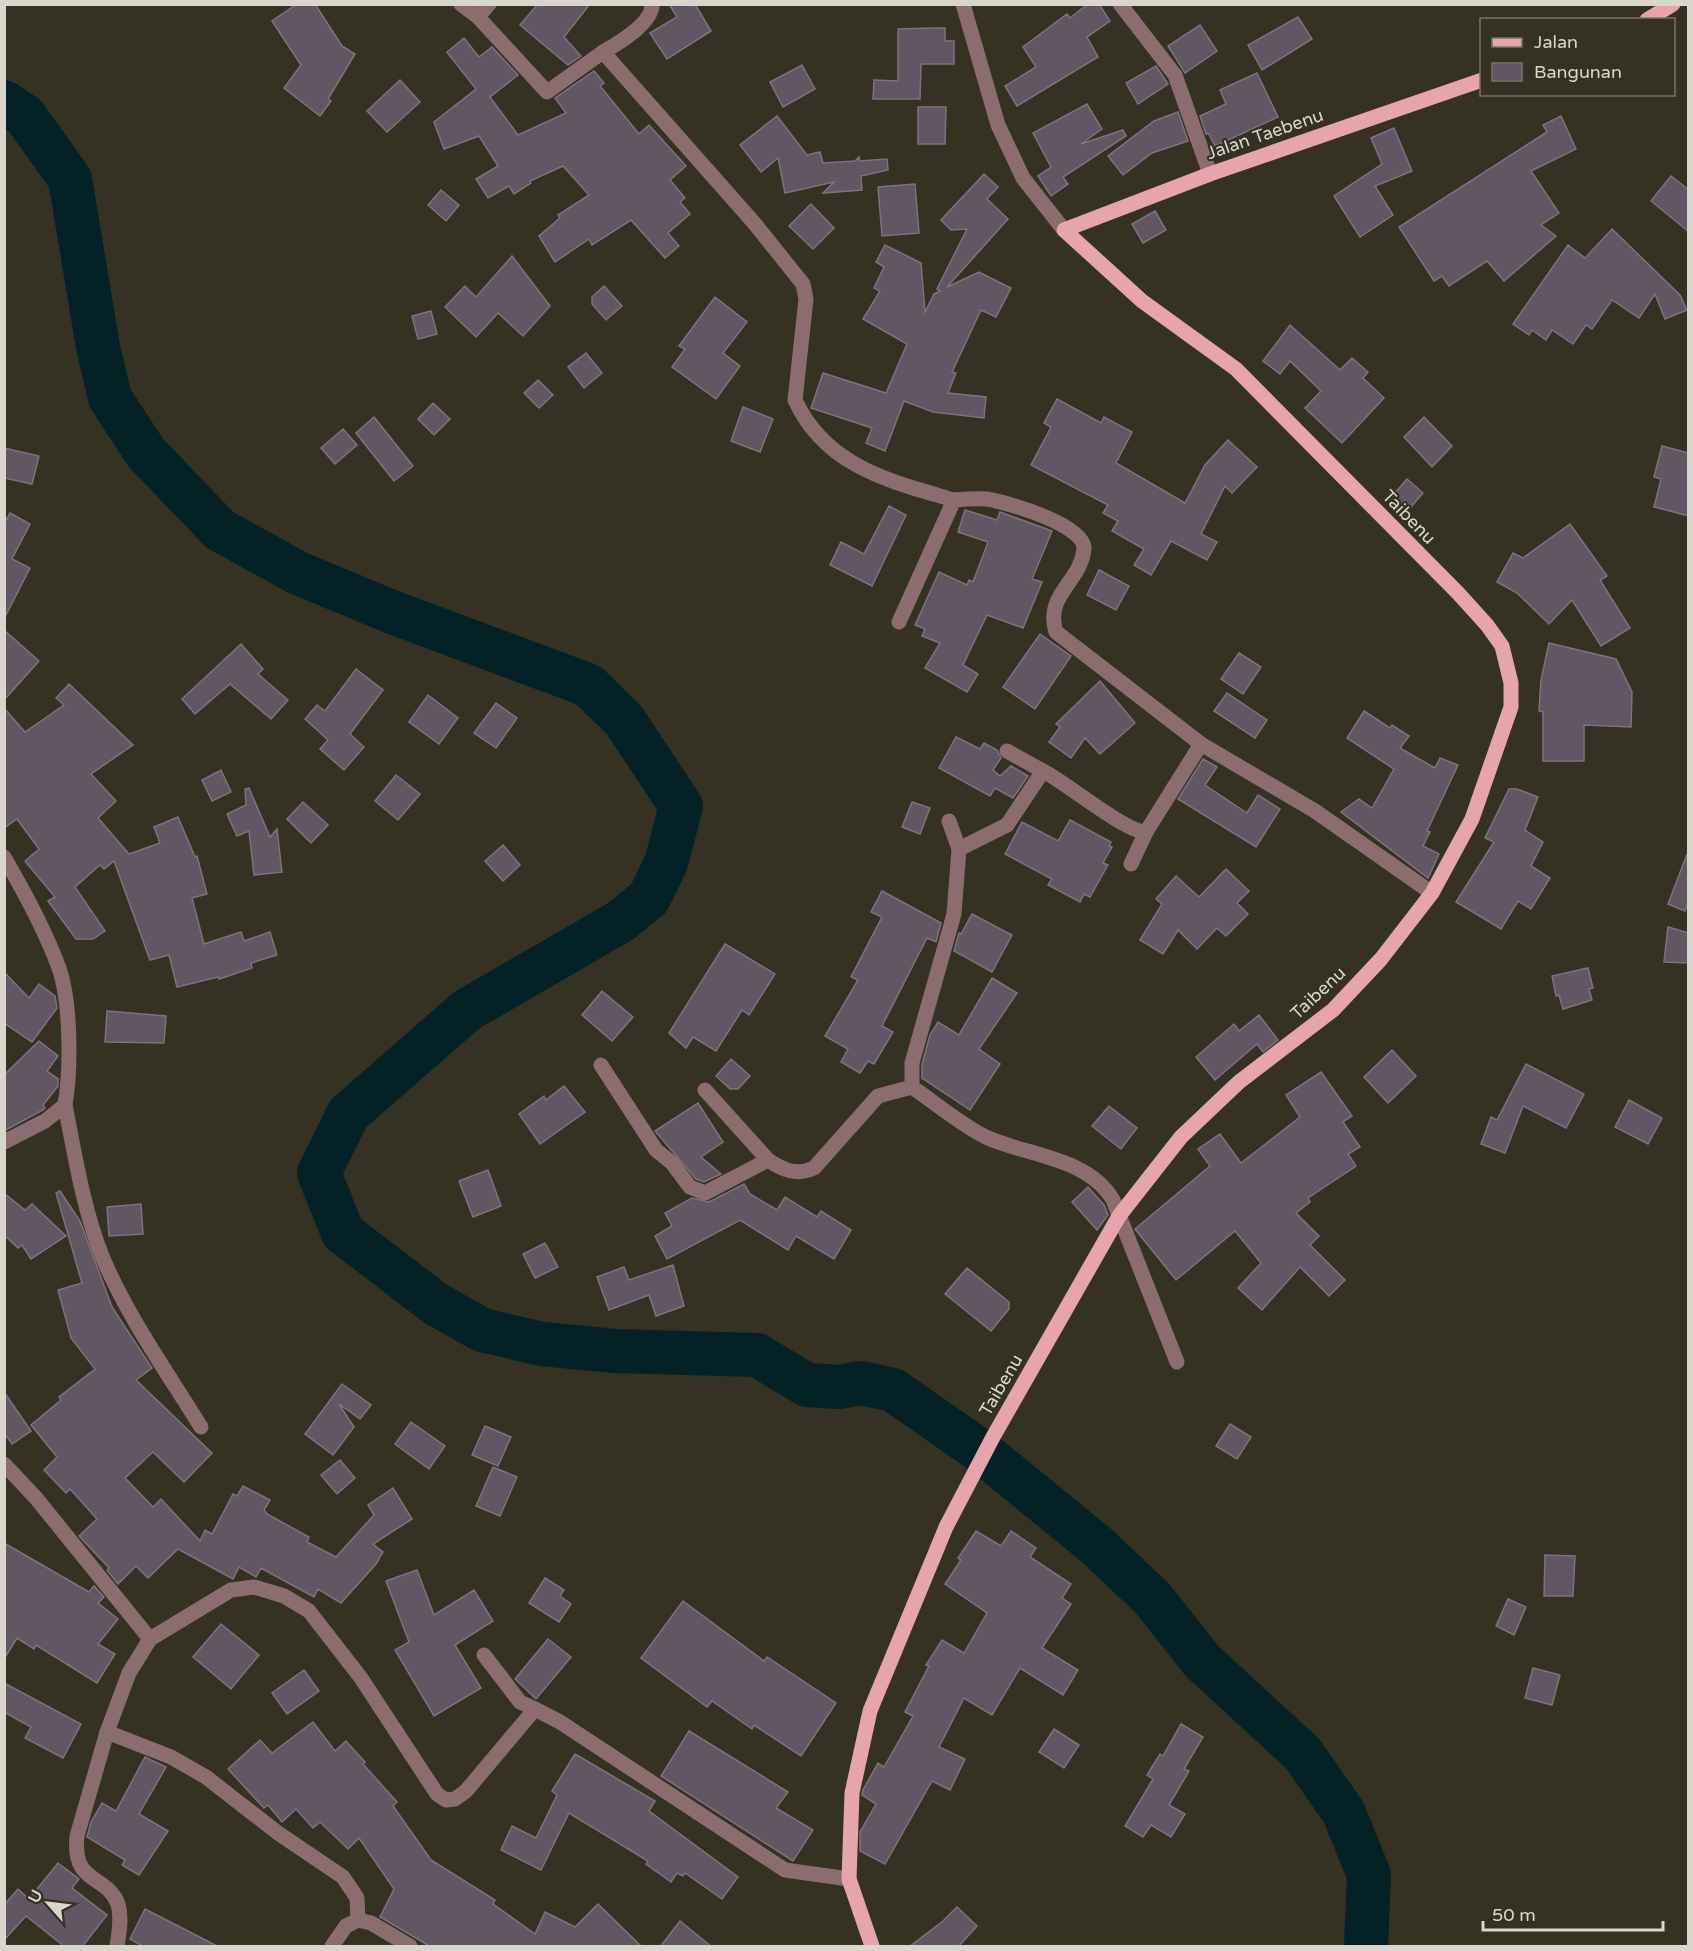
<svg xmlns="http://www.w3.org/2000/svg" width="1693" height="1951" viewBox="0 0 1693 1951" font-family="'Varela Round',sans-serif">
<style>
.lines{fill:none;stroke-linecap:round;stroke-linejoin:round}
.river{stroke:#042225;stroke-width:44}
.building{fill:#615662;stroke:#7d727f;stroke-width:1.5}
.minor{stroke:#8b6c6f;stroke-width:15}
.major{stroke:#e6a5ac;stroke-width:15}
.labels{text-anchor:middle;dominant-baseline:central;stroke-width:4.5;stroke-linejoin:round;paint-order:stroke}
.street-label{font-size:18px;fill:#d9d6ce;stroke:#353123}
</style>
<rect width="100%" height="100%" fill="#353123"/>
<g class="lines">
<path class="river" d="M4 102 25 116 70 179 98 347 110 398 146 453 220 530 298 573 392 612 588 685 624 720 681 806 666 863 649 898 621 921 467 1010 348 1114 319 1173 343 1233 436 1304 482 1330 542 1344 615 1351 757 1355 807 1385 839 1387 861 1383 893 1390 982 1452 1096 1545 1153 1599 1202 1661 1303 1754 1344 1813 1369 1875 1366 1946"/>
</g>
<g class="building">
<path d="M297 4H315L342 46 355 54 328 99 331 101 320 116 284 88 301 65 272 21Z"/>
<path d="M538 4H590L564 37 581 56 568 65 520 25Z"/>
<path d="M669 4H695L711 31 667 59 650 33 677 17Z"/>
<path d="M1088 4H1099L1110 21 1087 37 1098 57 1017 106 1005 86 1036 67 1023 47 1067 14 1070 18Z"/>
<path d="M1298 17 1312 39 1262 70 1248 45Z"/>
<path d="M1200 25 1217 51 1185 73 1168 46Z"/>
<path d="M931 28H945V41H954V64H921L920 99H873L874 80 898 81V29Z"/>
<path d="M464 38 479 57 492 47 518 75 490 97 518 135 566 113 555 98 594 71 604 83 600 86 639 134 649 125 686 166 670 180 685 198 680 202 690 214 668 233 679 246 665 258 631 220 592 245 589 239 555 262 539 236 560 218 558 215 589 195 563 166 530 181 531 183 514 194 509 186 488 198 476 179 498 166 479 136 444 149 434 122 476 89 447 52Z"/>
<path d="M802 65 815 89 783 107 770 82Z"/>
<path d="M1156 66 1168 84 1138 104 1126 83Z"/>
<path d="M1257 73 1278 117 1215 146 1209 134H1206L1200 116 1226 104 1220 90Z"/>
<path d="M400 80 420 102 387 132 367 111Z"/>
<path d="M1087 104 1102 129 1081 144 1123 130 1126 136 1063 177 1068 184 1051 196 1038 176 1051 167 1033 133Z"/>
<path d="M918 107H946L945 144H918Z"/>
<path d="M1178 112 1188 141 1152 153 1123 175 1108 156 1154 121Z"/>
<path d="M777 116 807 155 820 152 823 163 855 161 859 157 860 161 887 159 888 170 861 176 862 190 823 193 834 182 785 193 778 158 761 172 740 145Z"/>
<path d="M1561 116 1576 149 1531 171 1559 213 1541 225 1556 236 1504 281 1487 261 1449 286 1442 276 1434 281 1399 227 1547 132 1543 125Z"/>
<path d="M1394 128 1412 171 1375 186 1393 215 1360 237 1334 196 1382 164 1371 138Z"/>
<path d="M984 174 998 187 987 199 1008 219 947 287 979 272 1011 288 996 317 981 310 952 372 956 373 948 393 986 397 984 418 933 412 904 401 885 451 866 443 872 428 811 408 823 373 886 393 907 344 863 319 880 291 874 288 884 267 876 262 885 245 921 263 925 312 934 294 940 291 937 289 967 229 951 230 941 220Z"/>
<path d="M1671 176 1689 190V232L1651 201Z"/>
<path d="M915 184 919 233 882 236 878 187Z"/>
<path d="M441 190 459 205 446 221 428 205Z"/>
<path d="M811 204 834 228 813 249 789 226Z"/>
<path d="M1155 211 1166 230 1143 243 1132 224Z"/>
<path d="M1612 229 1680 295 1687 310 1665 319 1655 294 1639 318 1612 300 1592 329 1586 325 1573 344 1552 330 1546 340 1532 330 1529 335 1513 324 1568 245 1585 258Z"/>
<path d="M512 256 550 306 523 336 498 313 476 337 445 307 465 286 476 297Z"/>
<path d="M604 286 622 306 606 320 592 304V297Z"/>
<path d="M715 297 747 322 723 353 740 366 716 399 672 367 685 349 679 346Z"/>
<path d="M431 311 437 334 418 339 412 316Z"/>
<path d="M1290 325 1340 370 1352 358 1368 372 1363 378 1384 398 1342 443 1305 408 1321 391 1290 361 1280 374 1263 361Z"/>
<path d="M586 353 602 373 584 388 568 367Z"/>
<path d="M538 380 553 395 539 408 524 393Z"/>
<path d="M1057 399 1101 423 1104 417 1132 432 1116 463 1185 503 1205 465 1228 440 1257 467 1232 493 1225 486 1201 534 1217 542 1207 560 1171 541 1151 575 1134 565 1144 549 1112 531 1118 521 1103 513 1108 505 1031 465 1051 427 1044 423Z"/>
<path d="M433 403 450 419 434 435 418 419Z"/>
<path d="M743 407 773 419 760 452 731 441Z"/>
<path d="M374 417 413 466 394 481 356 433Z"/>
<path d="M1424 417 1452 446 1432 467 1404 437Z"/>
<path d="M343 429 357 445 335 464 321 448Z"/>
<path d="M1662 446 1689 453V516L1654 507 1661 479 1654 477Z"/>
<path d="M4 448 39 456 32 484 4 478Z"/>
<path d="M1407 479 1423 493 1404 515 1388 501Z"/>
<path d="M889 506 906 515 872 586 830 565 841 542 864 554Z"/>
<path d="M965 510 997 520 1000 512 1052 531 1032 579 1042 582 1023 628 987 615 963 665 978 674 967 692 925 668 940 643 922 636 925 629 915 625 939 572 967 585 969 580 973 582 988 542 958 532Z"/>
<path d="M10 513 30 524 12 559 30 568 4 619V524Z"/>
<path d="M1570 524 1607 576 1600 580 1630 628 1601 646 1572 600 1549 624 1517 593 1497 582 1513 553 1523 558Z"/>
<path d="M1099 570 1129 586 1116 610 1087 595Z"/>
<path d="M4 630 39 661 4 700Z"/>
<path d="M1040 634 1071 656 1035 709 1003 687Z"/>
<path d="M1549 643 1616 659 1632 692 1631 727 1584 725V761H1543V712L1539 711 1541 680Z"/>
<path d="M241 644 263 669 258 674 288 700 271 719 230 684 195 714 182 699Z"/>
<path d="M1239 653 1261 667 1243 694 1221 679Z"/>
<path d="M356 669 383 690 350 734 364 747 344 770 320 749 328 740 305 719 317 705 325 711Z"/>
<path d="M1100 681 1135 723 1100 754 1085 738 1071 758 1049 742 1060 727 1056 724Z"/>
<path d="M69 684 133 745 91 774 116 801 98 818 129 854 160 843 154 827 178 817 195 857 197 856 207 894 192 898 204 944 241 932 244 941 270 932 277 955 251 963 252 968 219 979 218 977 177 987 169 955 150 960 114 861 104 869 100 865 75 887 105 931 93 939H76L48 901 55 897 25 861 39 849 17 819 4 828V708L25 732 64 705 56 698Z"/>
<path d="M1227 693 1267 720 1255 738 1214 711Z"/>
<path d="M428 695 458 718 439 744 409 722Z"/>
<path d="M496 703 517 718 496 748 474 733Z"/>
<path d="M1364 711 1390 728 1392 725 1409 736 1400 748 1435 768 1440 758 1458 765 1427 831 1430 832 1423 846 1439 854 1428 878 1341 812 1359 799 1372 808 1394 769 1347 738Z"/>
<path d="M956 737 980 749 984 743 997 750 1001 758 993 770 1000 776 1011 766 1028 776 1013 798 995 788 990 796 939 768Z"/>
<path d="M1203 759 1217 767 1205 785 1247 813 1258 795 1280 809 1256 847 1178 799Z"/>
<path d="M221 770 231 792 212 801 202 780Z"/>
<path d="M396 775 420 794 398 820 375 801Z"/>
<path d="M249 788 270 837 277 829 282 872 254 875 249 831 237 836 227 814 246 805 245 789Z"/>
<path d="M1509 789H1517L1538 797 1525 830 1543 842 1531 866 1550 878 1531 909 1518 901 1501 929 1456 902 1494 842 1485 838Z"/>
<path d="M303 802 328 825 311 843 287 819Z"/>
<path d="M912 802 930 808 920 834 902 827Z"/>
<path d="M1070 820 1111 842 1109 846 1112 847 1103 863 1108 865 1090 897 1084 894 1080 902 1048 885 1052 879 1005 854 1022 822 1058 841Z"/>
<path d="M503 845 520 865 503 881 485 861Z"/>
<path d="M1687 854 1689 901 1685 911 1668 904Z"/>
<path d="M1226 869 1249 891 1237 903 1248 914 1226 936 1217 928 1197 949 1178 930 1163 954 1140 940 1162 904 1156 899 1176 876 1199 897Z"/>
<path d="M882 891 941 923 936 942 927 938 882 1026 893 1032 874 1064 868 1061 860 1073 841 1062 848 1049 825 1036 858 980 851 977 882 917 871 912Z"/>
<path d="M972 914 1012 935 992 972 954 951 959 933 961 934Z"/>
<path d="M1668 927 1689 933V963L1664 962Z"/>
<path d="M725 944 775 974 749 1015 742 1010 716 1051 693 1037 686 1048 669 1033Z"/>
<path d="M1588 968 1593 988 1589 989 1592 1000 1563 1009 1559 995 1556 996 1552 976Z"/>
<path d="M4 972 29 998 39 984 55 996 57 1008 32 1042 4 1023Z"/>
<path d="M992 978 1017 993 979 1049 1000 1064 970 1110 922 1078V1064L930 1035 938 1022 959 1035Z"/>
<path d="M602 991 633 1017 612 1041 582 1015Z"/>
<path d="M107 1011 166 1016 164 1043 105 1042Z"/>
<path d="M1259 1015 1278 1040 1263 1052 1257 1044 1215 1080 1196 1057 1234 1024 1239 1031Z"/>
<path d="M39 1041 58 1056 47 1071 58 1079V1086L43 1105 45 1108 43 1110 4 1131V1075Z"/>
<path d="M1392 1050 1416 1076 1388 1103 1364 1077Z"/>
<path d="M731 1059 750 1076 738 1089H730L716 1076Z"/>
<path d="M1526 1064 1584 1094 1566 1128 1523 1106 1505 1153 1481 1144 1491 1117 1497 1120Z"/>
<path d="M1321 1072 1352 1116 1343 1122 1360 1147 1348 1154 1356 1166 1308 1198 1310 1202 1296 1213 1319 1236 1310 1245 1345 1280 1329 1296 1300 1267 1262 1310 1238 1288 1261 1263 1235 1231 1176 1280 1135 1229 1210 1166 1198 1149 1220 1134 1241 1163 1300 1117 1286 1095Z"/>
<path d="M564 1086 585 1112 540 1144 519 1114 544 1096 546 1100Z"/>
<path d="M1629 1100 1662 1118 1648 1144 1615 1127Z"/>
<path d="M698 1103 723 1142 701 1157 721 1174 704 1182 696 1179 655 1131Z"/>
<path d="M1109 1106 1137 1128 1121 1149 1092 1126Z"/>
<path d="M488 1170 501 1206 473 1217 459 1181Z"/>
<path d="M744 1184 750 1194 777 1210 785 1197 817 1217 821 1211 851 1230 834 1259 796 1236 788 1250 740 1220 667 1259 655 1236 672 1226 665 1213 692 1198 709 1202Z"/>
<path d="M1088 1187 1104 1205 1108 1215 1097 1230 1072 1202Z"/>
<path d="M60 1191 80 1221 112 1307 152 1368 136 1380 212 1453 184 1482 153 1452 125 1478 153 1507 161 1499 200 1541 205 1530 212 1534 233 1494 237 1496 243 1486 270 1500 264 1510 267 1514 309 1537 307 1542 336 1557 374 1515 368 1505 393 1488 412 1519 373 1544 383 1552 376 1564 341 1603 318 1589 314 1597 261 1568 256 1577 239 1567 233 1579 178 1549 148 1578 136 1566 118 1584 107 1570 109 1568 79 1536 97 1519 70 1489 66 1493 44 1470 57 1457 31 1425 61 1400 59 1397 95 1369 71 1338 58 1290 82 1283 56 1193Z"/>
<path d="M4 1193 25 1210 32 1204 66 1236 31 1259 22 1245 18 1248 4 1235Z"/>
<path d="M141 1204 143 1234 109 1236 107 1207Z"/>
<path d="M545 1243 558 1267 535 1278 523 1254Z"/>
<path d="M673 1265 684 1306 656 1316 649 1295 609 1310 597 1277 624 1267 629 1280Z"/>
<path d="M967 1268 1009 1302V1309L991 1331 945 1294Z"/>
<path d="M342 1384 371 1405 360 1419 339 1404 354 1427 333 1455 305 1434Z"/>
<path d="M4 1392 31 1431 12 1444 4 1433Z"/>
<path d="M411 1422 445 1446 429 1469 395 1444Z"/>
<path d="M1230 1424 1251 1437 1237 1459 1216 1446Z"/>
<path d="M485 1426 511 1437 498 1466 472 1455Z"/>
<path d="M340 1460 355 1478 337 1494 321 1475Z"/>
<path d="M493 1467 517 1477 500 1516 476 1506Z"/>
<path d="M976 1531 1001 1546 1011 1531 1036 1548 1030 1557 1071 1584 1062 1598 1071 1604 1042 1648 1078 1670 1063 1695 1020 1668 992 1715 964 1698 939 1747 965 1759 950 1790 932 1781 885 1864 860 1851V1832L876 1804 862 1795 863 1790 878 1763 884 1767 913 1716 905 1712 929 1666 926 1665 942 1640 964 1653 987 1613 945 1584 961 1560 958 1558Z"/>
<path d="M4 1543 89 1592 94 1586 104 1597 98 1603 118 1619 98 1644 115 1654 97 1683 36 1645 34 1649 17 1638 4 1659Z"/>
<path d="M1545 1555 1575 1556 1573 1596H1544Z"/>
<path d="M417 1570 434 1615 474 1590 493 1621 455 1645 481 1688 434 1716 395 1650 409 1642 386 1581Z"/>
<path d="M545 1578 564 1590 560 1596 571 1604 559 1622 529 1603Z"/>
<path d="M1508 1599 1526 1607 1514 1635 1496 1626Z"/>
<path d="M683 1601 764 1661 767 1657 836 1703 801 1756 754 1725 752 1729 712 1701 707 1707 641 1658Z"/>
<path d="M221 1624 259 1655 231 1689 193 1657Z"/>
<path d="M548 1639 571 1657 536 1699 515 1679Z"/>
<path d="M1533 1668 1560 1675 1552 1705 1525 1698Z"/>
<path d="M304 1670 319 1691 287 1714 272 1693Z"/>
<path d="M4 1683 81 1724 63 1758 25 1738 31 1727 4 1712Z"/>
<path d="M313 1722 335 1751 346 1741 365 1762 363 1764 397 1802 393 1806 431 1860 495 1900 493 1904 535 1934 545 1912 575 1927 598 1904 642 1947H431L380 1917 394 1889 359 1838 348 1849 320 1822 313 1828 296 1809 282 1822 268 1805 264 1808 228 1769 260 1740 272 1753Z"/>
<path d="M1181 1724 1203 1737 1184 1769 1189 1771 1169 1805 1185 1814 1171 1837 1151 1825 1143 1837 1125 1826 1153 1779 1147 1775 1160 1754 1163 1756Z"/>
<path d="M1054 1729 1079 1745 1064 1768 1039 1752Z"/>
<path d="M689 1731 788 1792 776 1808 813 1830 793 1861 661 1776Z"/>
<path d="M575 1754 655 1801 649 1811 738 1877 722 1899 685 1873 683 1876 677 1873 671 1882 646 1864 648 1861 569 1813 541 1870 501 1850 512 1826 536 1838 557 1795 552 1791Z"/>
<path d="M145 1757 166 1767 139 1814 168 1831 139 1875 122 1865 125 1860 87 1837 91 1822 102 1803 116 1811Z"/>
<path d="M58 1863 79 1879 72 1888 107 1915 82 1947H65L26 1916 4 1940V1905L18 1889 29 1899Z"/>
<path d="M957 1907 977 1926 958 1947H909L943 1921Z"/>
<path d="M145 1909 219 1947H144L130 1939Z"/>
<path d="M680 1921 712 1947H660Z"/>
</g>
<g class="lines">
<g class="minor">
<path d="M461 4 478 17"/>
<path d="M489 4 478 17 547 92 603 52"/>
<path d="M652 4C653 23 617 44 603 52L755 224 803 284 806 299 795 400C826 467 890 481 954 500"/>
<path d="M963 4 998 125 1023 178 1064 230"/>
<path d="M1120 4 1175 75 1210 174"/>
<path d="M899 622 954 500C965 499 976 498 987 499 1006 502 1086 525 1084 549 1081 582 1044 595 1056 632L1201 744 1315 811 1432 893"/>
<path d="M1007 751 1043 771"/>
<path d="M949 821 959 849 954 914 912 1063V1087C934 1102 965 1128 988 1138 1029 1156 1089 1158 1113 1200L1177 1362"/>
<path d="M959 849 1007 825 1043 771C1067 783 1125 832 1146 832L1201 744"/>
<path d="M4 857C25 893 45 930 59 968 71 1002 71 1070 65 1105L45 1121 4 1142"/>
<path d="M1131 864 1146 832"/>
<path d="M601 1065 656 1150 672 1163 690 1187 705 1193 768 1160C783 1170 796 1176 814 1168L878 1096 912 1087"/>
<path d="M705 1090 768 1160"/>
<path d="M65 1105C75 1155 83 1208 102 1256 127 1316 167 1372 201 1427"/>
<path d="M4 1464 36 1498 150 1639"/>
<path d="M535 1709 560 1722 785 1870 849 1879"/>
<path d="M107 1732 171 1757 206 1777 278 1833 343 1877 357 1898 358 1920"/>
<path d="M117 1946C119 1934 122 1917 118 1904 106 1873 72 1886 77 1836L107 1732 129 1673 150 1639 231 1590 254 1587 284 1596 309 1611 361 1678 437 1794 446 1800 455 1799 466 1791 535 1709 520 1702 484 1655"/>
<path d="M332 1946 346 1926 358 1920 371 1923 410 1946"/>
</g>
<g class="major">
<path d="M1647 20 1673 4"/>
<path d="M872 1946 849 1879 852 1793 870 1711 946 1527 993 1437 1119 1216 1181 1137 1239 1082 1333 1010 1381 959 1432 893 1472 819 1511 707V683L1502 646 1487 625 1458 593 1236 369 1142 301 1064 230 1210 174 1482 80"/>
</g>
</g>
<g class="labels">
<g class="street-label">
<text transform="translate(1265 134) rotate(-19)">Jalan Taebenu</text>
<text transform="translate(1409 517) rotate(46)">Taibenu</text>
<text transform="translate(1318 993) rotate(-43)">Taibenu</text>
<text transform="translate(1001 1385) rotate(-60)">Taibenu</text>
</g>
</g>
<rect width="1693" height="1951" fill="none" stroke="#d9d6ce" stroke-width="12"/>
<rect x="1480" y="18" width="195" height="78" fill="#353123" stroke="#777367" stroke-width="1.5"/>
<rect x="1492" y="38" width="30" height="9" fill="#e6a5ac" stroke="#777367" stroke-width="1.5"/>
<text x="1534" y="48" font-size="18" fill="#d9d6ce">Jalan</text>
<rect x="1492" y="63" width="30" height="18" fill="#615662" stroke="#777367" stroke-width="1.5"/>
<text x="1534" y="78" font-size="18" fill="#d9d6ce">Bangunan</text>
<g transform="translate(48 1903) rotate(298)" stroke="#353123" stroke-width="4.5" paint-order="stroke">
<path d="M0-4.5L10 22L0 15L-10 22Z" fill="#d9d6ce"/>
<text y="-9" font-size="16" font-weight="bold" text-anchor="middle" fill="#d9d6ce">U</text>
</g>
<path d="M1483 1921v9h180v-9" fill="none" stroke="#d9d6ce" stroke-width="3"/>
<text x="1492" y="1921" font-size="18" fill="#d9d6ce" stroke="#353123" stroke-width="4.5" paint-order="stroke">50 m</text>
</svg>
